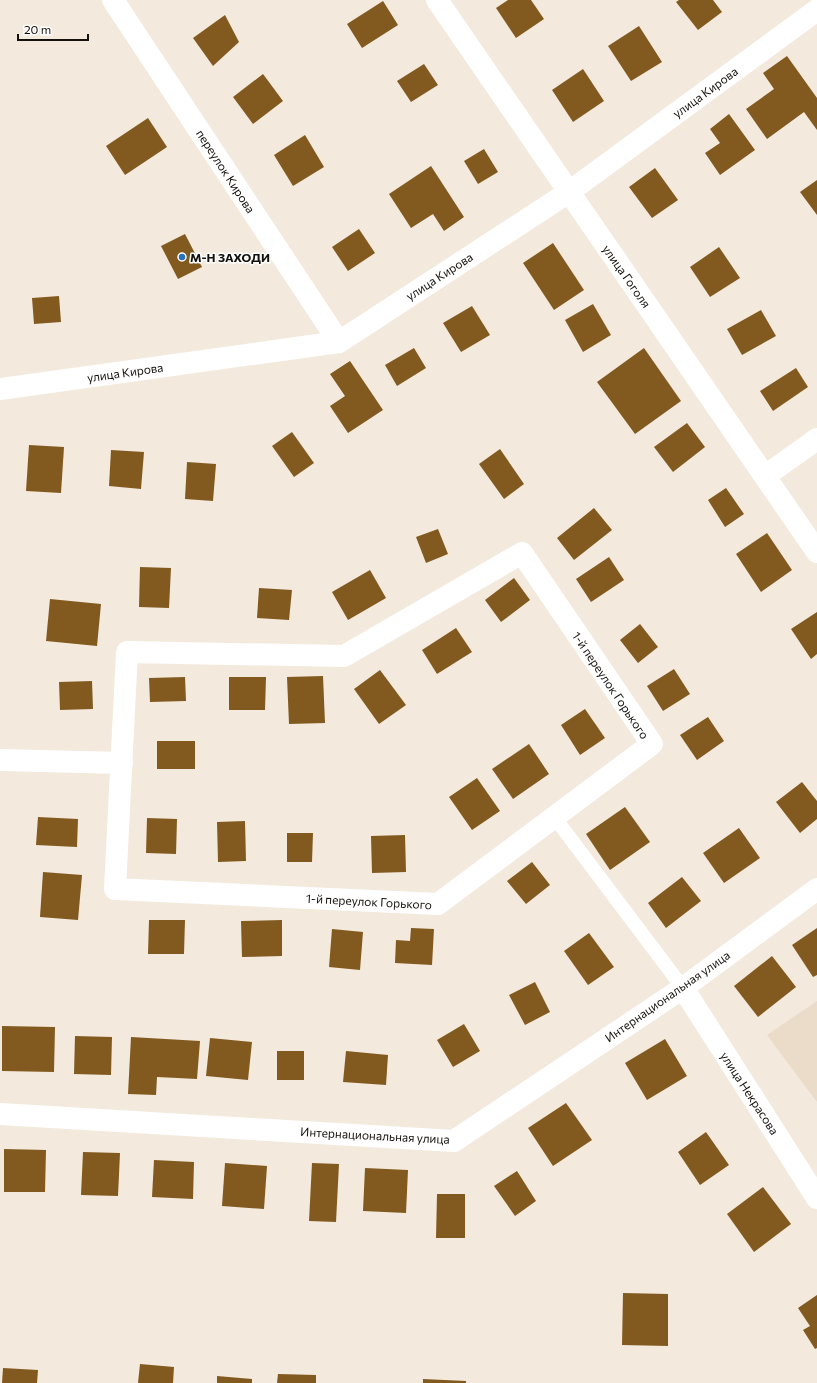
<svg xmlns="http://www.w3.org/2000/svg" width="817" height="1383" viewBox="0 0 817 1383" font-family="Commissioner,sans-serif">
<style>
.built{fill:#ebdcc9}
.building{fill:#825a1f}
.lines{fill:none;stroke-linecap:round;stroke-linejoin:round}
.lane{stroke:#fff;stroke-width:14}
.street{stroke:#fff;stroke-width:22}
.poi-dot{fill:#2771c1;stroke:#fff;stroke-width:1.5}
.labels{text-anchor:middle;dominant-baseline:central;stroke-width:3;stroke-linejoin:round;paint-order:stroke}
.street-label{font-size:12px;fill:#14110d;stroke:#fff}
.poi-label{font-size:12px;font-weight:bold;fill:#14110d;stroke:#fff;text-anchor:start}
</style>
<rect width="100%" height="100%" fill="#f3e9dc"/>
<path class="built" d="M817 1001V1102L767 1035Z"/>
<g class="building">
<path d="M508 0H531L544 19 516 38 496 8Z"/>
<path d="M679 0H713L722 12 698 30 676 2Z"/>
<path d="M383 1 398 25 362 48 347 24Z"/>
<path d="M225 15 239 42 213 66 193 38Z"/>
<path d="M639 26 662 62 631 81 608 46Z"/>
<path d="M787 56 817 98V130L804 112 767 139 746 109 774 89 763 73Z"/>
<path d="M424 64 438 85 411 102 397 81Z"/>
<path d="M583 69 604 101 573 122 552 90Z"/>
<path d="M263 74 283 101 253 124 233 97Z"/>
<path d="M729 114 755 150 720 175 705 153 720 143 710 129Z"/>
<path d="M148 118 167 147 125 175 106 146Z"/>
<path d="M305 135 324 167 293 186 274 155Z"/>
<path d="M484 149 498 172 478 184 464 161Z"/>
<path d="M431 166 464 217 444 231 433 214 411 228 389 194Z"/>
<path d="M655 168 678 200 652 218 629 187Z"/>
<path d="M817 180V215L800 192Z"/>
<path d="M359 229 375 253 348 271 332 247Z"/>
<path d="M185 234 202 267 178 279 161 246Z"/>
<path d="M553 243 584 290 554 310 523 263Z"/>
<path d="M719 247 740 278 710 297 690 267Z"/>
<path d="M59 296 61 322 34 324 32 298Z"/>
<path d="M593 304 611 335 583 352 565 320Z"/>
<path d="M472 306 490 335 461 352 443 323Z"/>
<path d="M761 310 776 336 742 355 727 329Z"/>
<path d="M414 348 426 368 397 386 385 365Z"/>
<path d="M644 348 681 401 635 434 597 382Z"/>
<path d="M350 361 383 410 348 433 330 406 345 396 330 374Z"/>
<path d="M796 368 808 387 773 411 760 391Z"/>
<path d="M687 423 705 447 673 472 654 447Z"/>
<path d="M292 432 314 463 294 477 272 446Z"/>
<path d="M29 445 64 447 61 493 26 491Z"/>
<path d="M500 449 524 484 504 499 479 464Z"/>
<path d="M111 450 144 452 141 489 109 486Z"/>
<path d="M187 462 216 464 213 501 185 499Z"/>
<path d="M726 488 744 514 725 527 708 500Z"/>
<path d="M594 508 612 530 574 560 557 538Z"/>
<path d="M438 529 448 554 426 563 416 537Z"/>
<path d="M767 533 792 570 761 592 736 554Z"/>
<path d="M609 557 624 580 591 602 576 579Z"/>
<path d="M140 567 171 568 169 608 139 607Z"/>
<path d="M370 570 386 598 348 620 332 592Z"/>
<path d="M514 578 530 600 501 622 485 600Z"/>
<path d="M259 588 292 590 289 620 257 618Z"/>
<path d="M50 599 101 604 97 646 46 641Z"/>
<path d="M817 612V654L811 659 791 629Z"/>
<path d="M640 624 658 647 638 663 620 640Z"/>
<path d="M456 628 472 652 437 674 422 650Z"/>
<path d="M674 669 690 694 663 711 647 686Z"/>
<path d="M380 670 406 705 379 724 354 689Z"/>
<path d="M323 676 325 723 289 724 287 677Z"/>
<path d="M185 677 186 701 150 702 149 678Z"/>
<path d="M229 677H266L265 710H229Z"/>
<path d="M92 681 93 709 60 710 59 682Z"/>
<path d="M585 709 605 738 580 755 561 725Z"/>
<path d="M708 717 724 741 697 760 680 735Z"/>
<rect x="157" y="741" width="38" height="28"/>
<path d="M529 744 549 774 513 799 492 769Z"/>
<path d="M477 778 500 811 472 830 449 797Z"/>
<path d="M802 782 817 801V819L800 833 776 802Z"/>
<path d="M625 807 650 842 610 870 586 834Z"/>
<path d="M38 817 78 819 77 847 36 845Z"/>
<path d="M147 818 177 819 176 854 146 853Z"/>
<path d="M245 821 246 861 218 862 217 822Z"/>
<path d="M739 828 760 858 724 883 703 853Z"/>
<path d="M287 833H313L312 862H287Z"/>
<path d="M405 835 406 872 372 873 371 836Z"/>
<path d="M532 862 550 885 526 904 507 881Z"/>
<path d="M43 872 82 875 78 920 40 917Z"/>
<path d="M682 877 701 901 666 928 648 903Z"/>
<path d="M149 920H185L184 954H148Z"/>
<path d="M282 920V956L242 957 241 921Z"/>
<path d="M411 928 434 929 432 965 395 963 396 940 410 941Z"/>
<path d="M817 928V975L813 977 792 945Z"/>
<path d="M332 929 363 932 360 970 329 967Z"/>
<path d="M589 933 614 967 588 985 564 951Z"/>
<path d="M772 956 796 987 758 1017 734 986Z"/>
<path d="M535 982 550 1012 525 1025 509 995Z"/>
<path d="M464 1024 480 1051 453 1067 437 1040Z"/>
<path d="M2 1026 55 1027 54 1072 2 1071Z"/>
<path d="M75 1036 112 1037 111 1075 74 1074Z"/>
<path d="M131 1037 200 1041 197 1079 157 1077 156 1095 128 1094Z"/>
<path d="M210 1038 252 1042 248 1080 206 1076Z"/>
<path d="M665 1039 687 1076 647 1100 625 1063Z"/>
<rect x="277" y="1051" width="27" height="29"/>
<path d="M346 1051 388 1055 386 1085 343 1082Z"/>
<path d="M566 1103 592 1140 553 1166 528 1128Z"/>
<path d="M706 1132 729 1165 700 1185 678 1152Z"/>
<path d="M4 1149 46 1150 45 1192H4Z"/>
<path d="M83 1152 120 1153 118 1196 81 1195Z"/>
<path d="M154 1160 194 1162 193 1199 152 1197Z"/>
<path d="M225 1163 267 1166 264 1209 222 1206Z"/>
<path d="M312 1163 339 1164 336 1222 309 1221Z"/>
<path d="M365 1168 408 1170 406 1213 363 1211Z"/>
<path d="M517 1171 536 1201 515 1216 494 1186Z"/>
<path d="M763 1187 791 1224 754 1252 727 1214Z"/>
<path d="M437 1194H465V1238H436Z"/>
<path d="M623 1293 668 1294V1346L622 1345Z"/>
<path d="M817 1295V1348L815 1349 803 1330 810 1326 798 1308Z"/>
<path d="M140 1364 174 1367 173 1383H138Z"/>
<path d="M3 1368 38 1370 37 1383H2Z"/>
<path d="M278 1374 316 1375V1383H277Z"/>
<path d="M217 1376 252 1379V1383H217Z"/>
<path d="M423 1379 466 1381V1383H423Z"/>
</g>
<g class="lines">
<path class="lane" d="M555 818 683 988"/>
<g class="street">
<path d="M113 0 339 342"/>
<path d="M437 0 817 552"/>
<path d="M0 389 339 342 569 192 817 10"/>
<path d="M765 476 817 439"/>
<path d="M522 553 652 744 438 904 115 889 127 652 344 656Z"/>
<path d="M0 760 122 763"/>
<path d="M683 988 817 1198"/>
<path d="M0 1114 454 1141 683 988 817 889"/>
</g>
</g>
<circle class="poi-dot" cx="182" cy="257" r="4"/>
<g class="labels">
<g class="street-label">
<text transform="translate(705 92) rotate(-36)">улица Кирова</text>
<text transform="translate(226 171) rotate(57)">переулок Кирова</text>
<text transform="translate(439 276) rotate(-33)">улица Кирова</text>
<text transform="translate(627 276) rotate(55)">улица Гоголя</text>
<text transform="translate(125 372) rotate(-8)">улица Кирова</text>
<text transform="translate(611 685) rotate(56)">1-й переулок Горького</text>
<text transform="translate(369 901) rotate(3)">1-й переулок Горького</text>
<text transform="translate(667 996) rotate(-35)">Интернациональная улица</text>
<text transform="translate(750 1093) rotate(57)">улица Некрасова</text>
<text transform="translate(375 1135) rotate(3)">Интернациональная улица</text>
</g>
<g class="poi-label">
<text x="190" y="257">М-Н ЗАХОДИ</text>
</g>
</g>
<path d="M18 34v6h70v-6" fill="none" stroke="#14110d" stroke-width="2"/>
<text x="24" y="34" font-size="12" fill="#14110d" stroke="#ffffff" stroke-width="3" paint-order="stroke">20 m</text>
</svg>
